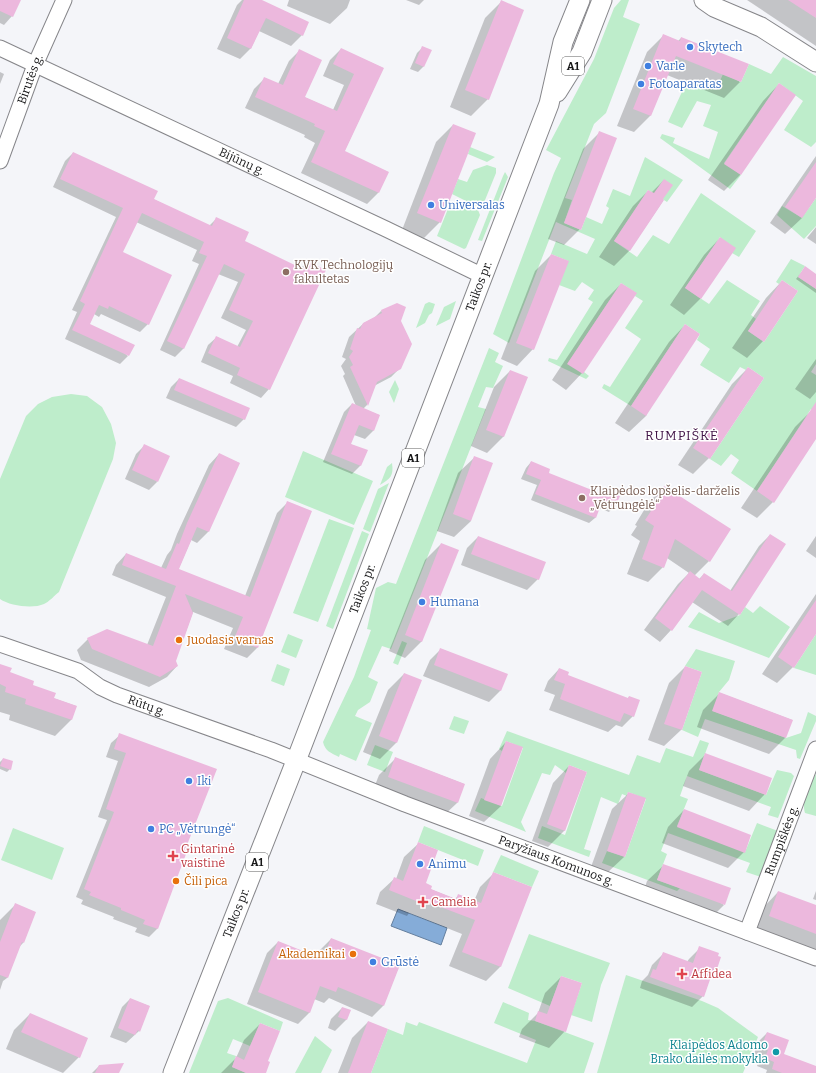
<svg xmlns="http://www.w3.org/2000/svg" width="816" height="1073" viewBox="0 0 816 1073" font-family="Bitter,serif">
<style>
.green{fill:#beedcb}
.water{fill:#85acd8;stroke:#647f9e}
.shadow{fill:#0003}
.building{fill:#ecb8dd}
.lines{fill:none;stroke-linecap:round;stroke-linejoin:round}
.minor-casing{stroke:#86868a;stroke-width:17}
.major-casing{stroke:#86868a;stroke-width:21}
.minor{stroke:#fff;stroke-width:15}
.major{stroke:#fff;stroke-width:19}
.shop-dot{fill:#3f7fe0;stroke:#fff;stroke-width:1.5}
.education-dot{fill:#8d6e63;stroke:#fff;stroke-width:1.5}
.food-dot{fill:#e8710a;stroke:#fff;stroke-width:1.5}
.health-dot{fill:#e0444e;stroke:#fff;stroke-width:1.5}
.culture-dot{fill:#0f9aa8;stroke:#fff;stroke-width:1.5}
.labels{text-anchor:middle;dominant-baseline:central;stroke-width:3;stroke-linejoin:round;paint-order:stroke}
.shield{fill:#fff;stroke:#5d5d5d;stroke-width:1}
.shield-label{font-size:11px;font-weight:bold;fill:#171718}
.shop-label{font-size:12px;fill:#366cbe;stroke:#fff;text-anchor:start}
.street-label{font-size:12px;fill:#171718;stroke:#fff}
.education-label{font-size:12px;fill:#785e54;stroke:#fff;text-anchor:start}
.food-label{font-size:12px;fill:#c56008;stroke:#fff;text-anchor:start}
.health-label{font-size:12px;fill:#be3a42;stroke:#fff;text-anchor:start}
.culture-label{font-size:12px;fill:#0d838f;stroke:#fff;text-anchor:end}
.neighbourhood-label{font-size:13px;letter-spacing:1px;fill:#401346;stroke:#fff}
</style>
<rect width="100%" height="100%" fill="#f4f5f9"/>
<g class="green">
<path d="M621 0H629L623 17 640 24 606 113 594 124 565 198 572 200 564 223 581 230 586 217 602 224 609 208 606 206 613 189 630 196 645 157 683 180 667 202 648 190 614 241 637 257 653 235 669 244 701 193 756 231 739 257 732 253 720 237 685 288 709 304 727 280 760 301 751 315 756 319 748 331 764 342 798 291 782 280 779 284 776 282 791 259 805 266 798 277 816 289V364L811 372 816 375V412L811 409 757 491 731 473 739 460 731 454 721 466 710 459 764 378 748 367 746 370 740 367 729 383 700 365 710 349 697 340 700 334 685 324 631 406 602 388 604 384 610 387 641 339 625 328 643 301 635 296 636 293 621 283 568 363 584 372 589 376 586 379 548 361 549 358 557 360 593 302 588 299 594 290 582 282 575 291 559 285 568 261 551 254 556 241 587 254 595 239 556 222 509 343 493 334 554 173 561 158 546 150 594 59 614 8Z"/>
<path d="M783 57 816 76V142L811 147 784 130 803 101 779 83 724 163 741 175 730 189 660 138 662 134 675 138 673 143 709 159 718 132 703 126 711 105 697 101 682 128 668 122 687 81 716 90 723 74 741 82 749 64 771 74Z"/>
<path d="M470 147 495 157 487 162 468 154Z"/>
<path d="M487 165 496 168V173L483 205 478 207 452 194 458 179 467 182 473 170Z"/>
<path d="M505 172 508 177 482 241 478 240 503 176Z"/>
<path d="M816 198V226L804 239 777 215 782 206 802 218Z"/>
<path d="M450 204 459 206 462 205 478 210 480 215 466 248 464 249 437 236Z"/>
<path d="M456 301 450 319 436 326 444 307Z"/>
<path d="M429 302 435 304 432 313 429 315 425 323 416 328 425 304Z"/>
<path d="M489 348 499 353 495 362 503 366 493 388 486 387 478 407 486 409 391 649 382 646 368 677 378 682 370 702 358 710 355 716 372 723 356 761 340 754 339 757C331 753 325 751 323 742L354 677 371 630 367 629 376 588 388 582 396 584Z"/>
<path d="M395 380 399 389 394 403 389 392Z"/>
<path d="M71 394 87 396 102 407 111 424 116 443 113 459 59 592C55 595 49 602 44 604 33 609 10 606 0 599V479L26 416 38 404 52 397Z"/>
<path d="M303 451 373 481 354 525 285 497Z"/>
<path d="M392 463C394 476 390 479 380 485L387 467Z"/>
<path d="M389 483 370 532 363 529 378 489Z"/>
<path d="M329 519 354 528 318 622 293 613Z"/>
<path d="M362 531 369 534 333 629 326 626Z"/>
<path d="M760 606 790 627 769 658 688 627 699 612 719 623 740 615 745 607 753 613Z"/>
<path d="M288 634 303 640 296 658 281 652Z"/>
<path d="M816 634V675L794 668Z"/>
<path d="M402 641 407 643 398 665 393 663Z"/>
<path d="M696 649 735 661 729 680 719 692 713 711 786 738 801 733 808 712 816 716V721L800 759 797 758 796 750 705 719 698 737 682 730 702 672 685 666Z"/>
<path d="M277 664 290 669 284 686 271 681Z"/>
<path d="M454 716 469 721 464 734 449 729Z"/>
<path d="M507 731 629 775 637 755 660 763 666 748 693 757 700 740 709 743 699 770 766 795 777 770 791 773 794 776 778 818 768 815 771 807 687 776 680 796 688 799 677 826 745 852 757 823 778 831 761 877 746 872 750 863 668 833 661 851 667 854 657 880 680 888 677 891 602 863 607 851 625 857 646 799 628 792 627 796 622 794 618 804 601 797 584 849 591 851 589 857 538 838 542 826 565 835 587 772 569 765 566 773 555 765 550 775 542 773 521 822 526 832 475 811 481 798 502 806 523 748 506 741 502 751 499 749Z"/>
<path d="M375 745 393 752 385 772 367 765Z"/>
<path d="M816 774V816L805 813C801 800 810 785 816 774Z"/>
<path d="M424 826 484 850 478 866 418 842Z"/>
<path d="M13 828 64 848 52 880 1 860Z"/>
<path d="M501 855 539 871 532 887 493 872Z"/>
<path d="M529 934 610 963 601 985 592 1022 571 1015 582 983 561 976 550 1006 508 988Z"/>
<path d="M626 975 702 1001 718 1008 758 1037 743 1073H597Z"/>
<path d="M228 998 283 1022 280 1031 260 1023 250 1046 233 1039 227 1053 236 1056 232 1067 246 1073H189L218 1001Z"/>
<path d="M503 1002 529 1013 528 1020 535 1021 594 1043 584 1073H371L388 1029 403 1035 406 1022 417 1026 419 1022 527 1063 536 1040 494 1023Z"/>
<path d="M315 1036 332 1050 321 1073H295Z"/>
</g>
<path class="water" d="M398 909 447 928 441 945 391 926Z"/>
<g class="shadow">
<path d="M0 0H20L12 16 4 25 0 23Z"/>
<path d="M242 0H260L302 35 291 46 259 31 251 48 240 59 217 49 237 5Z"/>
<path d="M289 0H350L347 8 330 24 287 6Z"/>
<path d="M406 0H424L419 5Z"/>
<path d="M747 0H816V46Z"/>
<path d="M501 2 488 99 471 116 450 107 485 18Z"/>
<path d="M664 35 678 41 681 38 740 82 724 98 667 75 650 116 634 132 617 126 647 52Z"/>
<path d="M423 47 430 51 423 67 418 72 410 69 417 53Z"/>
<path d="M341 49 383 68 344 152 388 172 378 193 367 204 301 173 315 143 304 137 305 135 245 108 254 89 265 78 278 84 289 61 300 50 304 97 333 110 344 85 323 76 330 60Z"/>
<path d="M0 72 4 74 0 84Z"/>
<path d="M779 84 795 95 740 175 724 191 708 180 763 101Z"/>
<path d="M453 125 440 222 424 238 402 230 436 142Z"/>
<path d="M599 133 580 229 564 245 548 239 583 149Z"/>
<path d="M73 153 153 199 209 226 217 218 243 242 300 269 307 262 269 389 261 398 230 383 233 376 201 362 208 345 217 337 237 347 246 330 221 318 238 282 218 274 183 349 175 357 160 350 199 264 192 261 197 250 136 222 122 252 148 324 140 332 101 314 99 317 94 314 89 325 128 356 120 364 65 339 77 312 72 310 116 217 53 187 65 161Z"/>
<path d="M816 156V197L802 218 785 234 770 223Z"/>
<path d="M664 180 661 200 663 201 629 251 614 266 599 257 633 206 648 191 651 193Z"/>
<path d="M816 227V244L807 238Z"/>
<path d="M720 238 701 298 684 315 670 305 704 255Z"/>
<path d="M551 255 533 349 517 366 501 359 535 271Z"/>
<path d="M805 268 816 275V293L796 279Z"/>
<path d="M782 281 763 341 747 358 732 348 766 298Z"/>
<path d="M621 284 582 373 566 390 552 380 605 300Z"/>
<path d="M381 311 400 321V368L391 377 374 386 367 405 363 409 379 415 373 431 365 439 354 435 350 444 367 451 360 466 352 474 323 462 344 412 352 404 356 406 343 376 345 374 341 366 346 359 342 357 349 337 364 323 374 318Z"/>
<path d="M685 325 646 416 629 432 615 423 669 342Z"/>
<path d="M816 359V392L810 399 795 389Z"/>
<path d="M748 368 709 458 693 474 678 465 732 384Z"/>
<path d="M510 371 504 436 487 453 471 446 494 387Z"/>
<path d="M179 379 244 419 236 427 166 398 171 387Z"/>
<path d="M812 410 816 413V438L773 502 757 518 741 508 795 427Z"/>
<path d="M144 446 157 482 149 490 125 479 136 454Z"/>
<path d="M219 454 239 463 208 532 197 543 191 540 178 570 245 596 277 513 287 503 257 648 247 658 224 649 233 628 193 612 175 661 177 666 167 677 149 687 81 660 77 650 88 639 147 645 166 597 112 575 116 565 126 554 161 568 167 555 171 550 177 534 209 465Z"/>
<path d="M475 457 471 521 454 537 437 531 458 473Z"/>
<path d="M531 462 547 473 600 495 604 491 614 506 609 512 599 508 595 518 589 523 531 500 537 485 521 479 526 468Z"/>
<path d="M664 487 709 561 694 576 699 579 704 574 730 591 759 546 770 535 739 614 728 626 692 602 671 630 660 642 644 630 678 584 689 573 667 558 663 567 648 582 627 574 640 541 631 535 637 526 635 525 649 502Z"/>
<path d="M816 536V558L806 551Z"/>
<path d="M478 537 538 579 527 590 461 565 467 548Z"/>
<path d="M441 544 422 641 405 658 389 651 425 560Z"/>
<path d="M816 594V633L793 667 777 683 762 674Z"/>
<path d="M441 649 506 675 500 691 489 702 423 676 430 660Z"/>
<path d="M0 665 9 673 53 698 76 706 71 720 55 736 9 720 10 715 0 712Z"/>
<path d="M685 667 701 673 681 730 664 746 648 740 669 683Z"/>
<path d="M559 669 566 676 627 699 629 697 633 716 622 727 616 725 608 732 549 710 555 695 544 691 548 681Z"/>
<path d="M404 674 421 681 396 743 380 759 363 752 388 690Z"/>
<path d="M720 693 792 720 785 738 769 754 697 727 703 710Z"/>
<path d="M120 735 186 845 157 929 149 937 135 932 137 928 113 919 114 917 81 904 83 900 76 897 107 820 98 817 118 761 106 757 111 743Z"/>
<path d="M506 742 501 806 484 822 469 816 490 759Z"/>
<path d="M706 754 765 794 749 811 683 786 689 771Z"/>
<path d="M396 758 464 784 457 803 440 819 372 793 379 775Z"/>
<path d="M3 759 10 769 7 772 0 769V762Z"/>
<path d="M569 766 565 830 548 847 532 841 553 783Z"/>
<path d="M629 793 645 799 624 857 607 873 591 867 612 809Z"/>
<path d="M684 810 744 852 728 868 662 843 668 827Z"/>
<path d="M418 844 424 884 430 889 455 899 459 895 474 901 480 887 494 873 531 888 500 967 486 981 449 966 462 934 409 913 407 916 376 904 380 892 394 879H396L404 857Z"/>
<path d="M664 865 724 905 708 921 642 897 647 881Z"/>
<path d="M816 891V900L813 899Z"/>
<path d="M778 892 816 906V956L753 933 762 909Z"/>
<path d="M15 905 23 943 18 948 7 978 3 981 0 990V920Z"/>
<path d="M331 939 399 966 383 1006 372 1017 329 998 324 1003 314 999 309 1013 298 1024 247 1004 267 953 278 942 317 958 320 950Z"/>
<path d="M700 948 716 968 711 973 703 996 692 1007 640 988 642 981 648 975 652 965 663 954 687 962 689 959Z"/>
<path d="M561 977 565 1031 549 1048 519 1037 522 1029 538 1013 545 993Z"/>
<path d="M130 999 149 1006 139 1031 126 1043 110 1037 122 1007Z"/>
<path d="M342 1008 349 1011 346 1020 335 1031 328 1028 331 1019Z"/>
<path d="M30 1014 79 1057 63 1073 6 1049 14 1030Z"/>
<path d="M368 1022 370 1073H338L352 1038Z"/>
<path d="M260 1024 266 1062 265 1073H221L236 1058 244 1040Z"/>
<path d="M767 1033 782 1054 816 1067V1073H766L767 1070 757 1066 760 1058 753 1056 759 1041Z"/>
<path d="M99 1066 118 1073H92Z"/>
</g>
<g class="building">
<path d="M0 0H21L13 17 0 11Z"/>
<path d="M244 0H262L309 22 303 36 266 18 251 49 227 38Z"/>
<path d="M501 0 524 10 489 100 465 90Z"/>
<path d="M788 0H816V18Z"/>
<path d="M663 34 680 41 681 37 749 64 741 82 676 56 651 116 633 109Z"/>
<path d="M422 46 432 50 424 67 415 63Z"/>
<path d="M341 48 384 68 345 151 389 172 379 193 311 162 325 131 314 126 315 124 255 97 264 77 283 85 299 49 322 60 305 97 337 111 354 74 333 64Z"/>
<path d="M779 83 796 95 741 175 724 164Z"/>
<path d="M453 124 476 133 441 223 417 213Z"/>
<path d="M599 131 617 138 581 230 564 223Z"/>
<path d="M73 152 158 191 154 199 212 226 216 217 249 232 245 241 303 269 307 261 326 270 270 390 237 375 240 368 208 353 216 336 240 347 253 321 229 310 245 274 224 264 184 349 167 341 207 256 199 253 204 242 142 213 123 252 172 275 149 325 109 306 108 309 99 305 90 324 135 345 129 356 72 330 85 304 80 301 123 208 60 179Z"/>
<path d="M816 162V198L802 218 785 207Z"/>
<path d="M664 179 673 185 663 199 664 200 630 251 614 241 648 190 654 193Z"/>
<path d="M720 237 736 248 701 299 685 288Z"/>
<path d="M551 254 569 261 534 350 516 343Z"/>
<path d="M805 266 816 274V289L798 277Z"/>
<path d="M782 280 798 291 764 342 748 331Z"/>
<path d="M621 283 637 293 583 374 567 364Z"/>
<path d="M397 303 406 307 401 321 412 344 401 369 377 382 368 406 350 367 353 365 349 357 353 351 350 349 357 328 360 329 363 323 382 313 381 310Z"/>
<path d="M685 324 700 334 646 416 631 406Z"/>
<path d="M748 367 764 378 710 459 693 448Z"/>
<path d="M510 370 528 377 504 437 486 430Z"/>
<path d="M179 378 250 408 245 420 174 390Z"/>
<path d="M816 402V439L774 503 757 491Z"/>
<path d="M352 403 380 415 374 431 359 425 351 444 368 450 361 466 331 454Z"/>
<path d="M144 444 170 456 158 482 132 470Z"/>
<path d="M219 453 240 463 209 532 197 527 179 569 250 597 287 501 312 511 258 648 234 639 243 617 185 594 193 613 176 661 178 666 160 677 92 649 87 638 107 629 153 646 176 586 122 565 126 553 166 569 177 543 179 544 187 523Z"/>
<path d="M474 456 493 463 471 521 453 514Z"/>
<path d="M531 461 550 469 549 473 602 494 604 490 620 496 615 507 602 502 596 518 535 494 541 480 526 474Z"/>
<path d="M664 486 731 529 710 562 675 539 664 568 642 559 654 526 645 520 651 511 649 509Z"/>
<path d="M770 534 786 544 740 615 702 590 672 631 655 618 690 571 700 579 704 573 732 591Z"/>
<path d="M478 536 546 562 539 580 471 554Z"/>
<path d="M441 543 459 550 422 642 405 635Z"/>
<path d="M816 600V634L794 668 778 657Z"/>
<path d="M440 648 508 674 501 691 434 665Z"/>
<path d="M0 664 12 668 10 672 34 681 33 685 56 693 54 698 77 706 72 720 25 704 26 699 5 692 6 687 0 684Z"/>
<path d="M685 666 702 672 682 730 664 724Z"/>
<path d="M559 668 569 672 568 675 628 698 629 696 640 700 634 717 624 713 620 722 560 699 565 684 554 680Z"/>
<path d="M404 673 422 680 397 743 379 736Z"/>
<path d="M719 692 793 720 786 738 712 711Z"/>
<path d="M119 733 217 769 187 845 189 846 158 929 143 924 145 920 121 910V908L89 895 91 892 84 889 114 812 106 809 126 753 114 749Z"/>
<path d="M506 741 523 747 501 806 484 800Z"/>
<path d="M705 753 772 778 766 795 699 770Z"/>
<path d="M395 757 465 784 458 803 388 777Z"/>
<path d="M3 758 13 761 11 770 0 766Z"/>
<path d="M569 765 587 772 565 831 547 824Z"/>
<path d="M628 792 646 798 625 857 607 851Z"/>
<path d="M684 809 751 835 745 853 677 827Z"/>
<path d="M418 842 438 850 426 883 432 886 431 889 456 899 458 894 481 903 493 872 532 887 501 967 462 952 475 920 422 900 421 903 389 890 394 877 403 881Z"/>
<path d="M663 864 731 888 725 905 657 880Z"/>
<path d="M778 891 816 905V934L769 916Z"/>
<path d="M15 903 36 912 24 943 22 942 8 978 0 975V942Z"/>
<path d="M331 938 400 965 384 1006 338 987 336 992 320 986 310 1013 258 992 278 941 323 959Z"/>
<path d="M699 946 719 953 718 956 721 957 717 969 714 968 704 997 650 977 653 969 656 970 663 952 693 963Z"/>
<path d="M561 976 582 983 566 1032 535 1021 538 1011 547 1014Z"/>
<path d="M130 998 150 1006 140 1032 138 1030 135 1035 118 1028Z"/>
<path d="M342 1007 351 1010 347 1020 338 1017Z"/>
<path d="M30 1013 88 1038 80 1058 21 1032Z"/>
<path d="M368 1021 388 1029 371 1073H348Z"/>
<path d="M260 1023 280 1031 268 1061 270 1062 266 1073H246L232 1067 236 1056 244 1060Z"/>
<path d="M767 1032 789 1040 784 1054 816 1066V1073H782L772 1069 774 1062 765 1058 768 1050 761 1048Z"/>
<path d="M124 1063 119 1073H95L99 1065Z"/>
</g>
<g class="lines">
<g class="minor-casing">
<g id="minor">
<path id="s1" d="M0 48 386 229 483 276"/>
<path id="s2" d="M0 161 35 65 64 0"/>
<path id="s3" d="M0 644 78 671 100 687 117 695 271 750 405 804 816 958"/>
<path id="s4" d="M747 932 816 749"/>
</g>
</g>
<g class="major-casing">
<g id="major">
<path d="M704 0 714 7 761 27 816 62"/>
<path d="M557 92 582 52 602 0"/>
<path id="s5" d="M173 1073 296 761 549 104 563 42 580 0"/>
</g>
</g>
<use href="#minor" class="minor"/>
<use href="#major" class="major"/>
</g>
<g class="shop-dot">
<circle cx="690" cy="47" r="4"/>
<circle cx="648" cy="66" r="4"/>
<circle cx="641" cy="84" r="4"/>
<circle cx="431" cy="205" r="4"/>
<circle cx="422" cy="602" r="4"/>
<circle cx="189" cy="781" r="4"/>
<circle cx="151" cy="829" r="4"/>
<circle cx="420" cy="864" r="4"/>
<circle cx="373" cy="962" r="4"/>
</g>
<g class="education-dot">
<circle cx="286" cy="272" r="4"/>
<circle cx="582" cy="498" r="4"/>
</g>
<g class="food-dot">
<circle cx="179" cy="640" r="4"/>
<circle cx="176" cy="881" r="4"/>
<circle cx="353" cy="954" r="4"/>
</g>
<g class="health-dot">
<path d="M171 850h4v4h4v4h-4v4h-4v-4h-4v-4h4z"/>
<path d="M421 896h4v4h4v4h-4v4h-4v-4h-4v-4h4z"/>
<path d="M680 968h4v4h4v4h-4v4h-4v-4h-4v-4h4z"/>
</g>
<circle class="culture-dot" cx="776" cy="1052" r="4"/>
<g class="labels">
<g class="shield">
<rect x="562" y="57" width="22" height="18" rx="3"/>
<rect x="402" y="449" width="22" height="18" rx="3"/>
<rect x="246" y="853" width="22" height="18" rx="3"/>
</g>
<g class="shield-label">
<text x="573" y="66">A1</text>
<text x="413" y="458">A1</text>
<text x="257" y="862">A1</text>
</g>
<g class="shop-label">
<text x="698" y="47">Skytech</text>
<text x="656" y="66">Varle</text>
<text x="649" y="84">Fotoaparatas</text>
<text x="439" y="205">Universalas</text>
<text x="430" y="602">Humana</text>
<text x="197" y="781">Iki</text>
<text x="159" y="829">PC „Vėtrungė“</text>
<text x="428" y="864">Animu</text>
<text x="381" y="962">Grūstė</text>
</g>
<g class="street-label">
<text stroke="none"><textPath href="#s2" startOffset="87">Birutės g.</textPath></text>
<text stroke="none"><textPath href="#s1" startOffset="267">Bijūnų g.</textPath></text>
<text stroke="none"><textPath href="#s5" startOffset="844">Taikos pr.</textPath></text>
<text stroke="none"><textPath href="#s5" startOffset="520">Taikos pr.</textPath></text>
<text stroke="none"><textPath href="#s3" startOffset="160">Rūtų g.</textPath></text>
<text stroke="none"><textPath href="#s4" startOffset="98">Rumpiškės g.</textPath></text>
<text stroke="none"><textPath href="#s3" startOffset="598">Paryžiaus Komunos g.</textPath></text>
<text stroke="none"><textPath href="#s5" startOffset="172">Taikos pr.</textPath></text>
</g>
<g class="education-label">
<text x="294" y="265">KVK Technologijų<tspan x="294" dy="14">fakultetas</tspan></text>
<text x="590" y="491">Klaipėdos lopšelis-darželis<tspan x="590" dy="14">„Vėtrungėlė“</tspan></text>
</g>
<g class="food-label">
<text x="187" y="640">Juodasis varnas</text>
<text x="184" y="881">Čili pica</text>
<text x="345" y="954" text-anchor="end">Akademikai</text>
</g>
<g class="health-label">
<text x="181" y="849">Gintarinė<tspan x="181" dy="14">vaistinė</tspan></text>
<text x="431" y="902">Camelia</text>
<text x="691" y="974">Affidea</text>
</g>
<g class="culture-label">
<text x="768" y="1045">Klaipėdos Adomo<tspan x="768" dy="14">Brako dailės mokykla</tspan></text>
</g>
<g class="neighbourhood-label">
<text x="682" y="435">RUMPIŠKĖ</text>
</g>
</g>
</svg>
